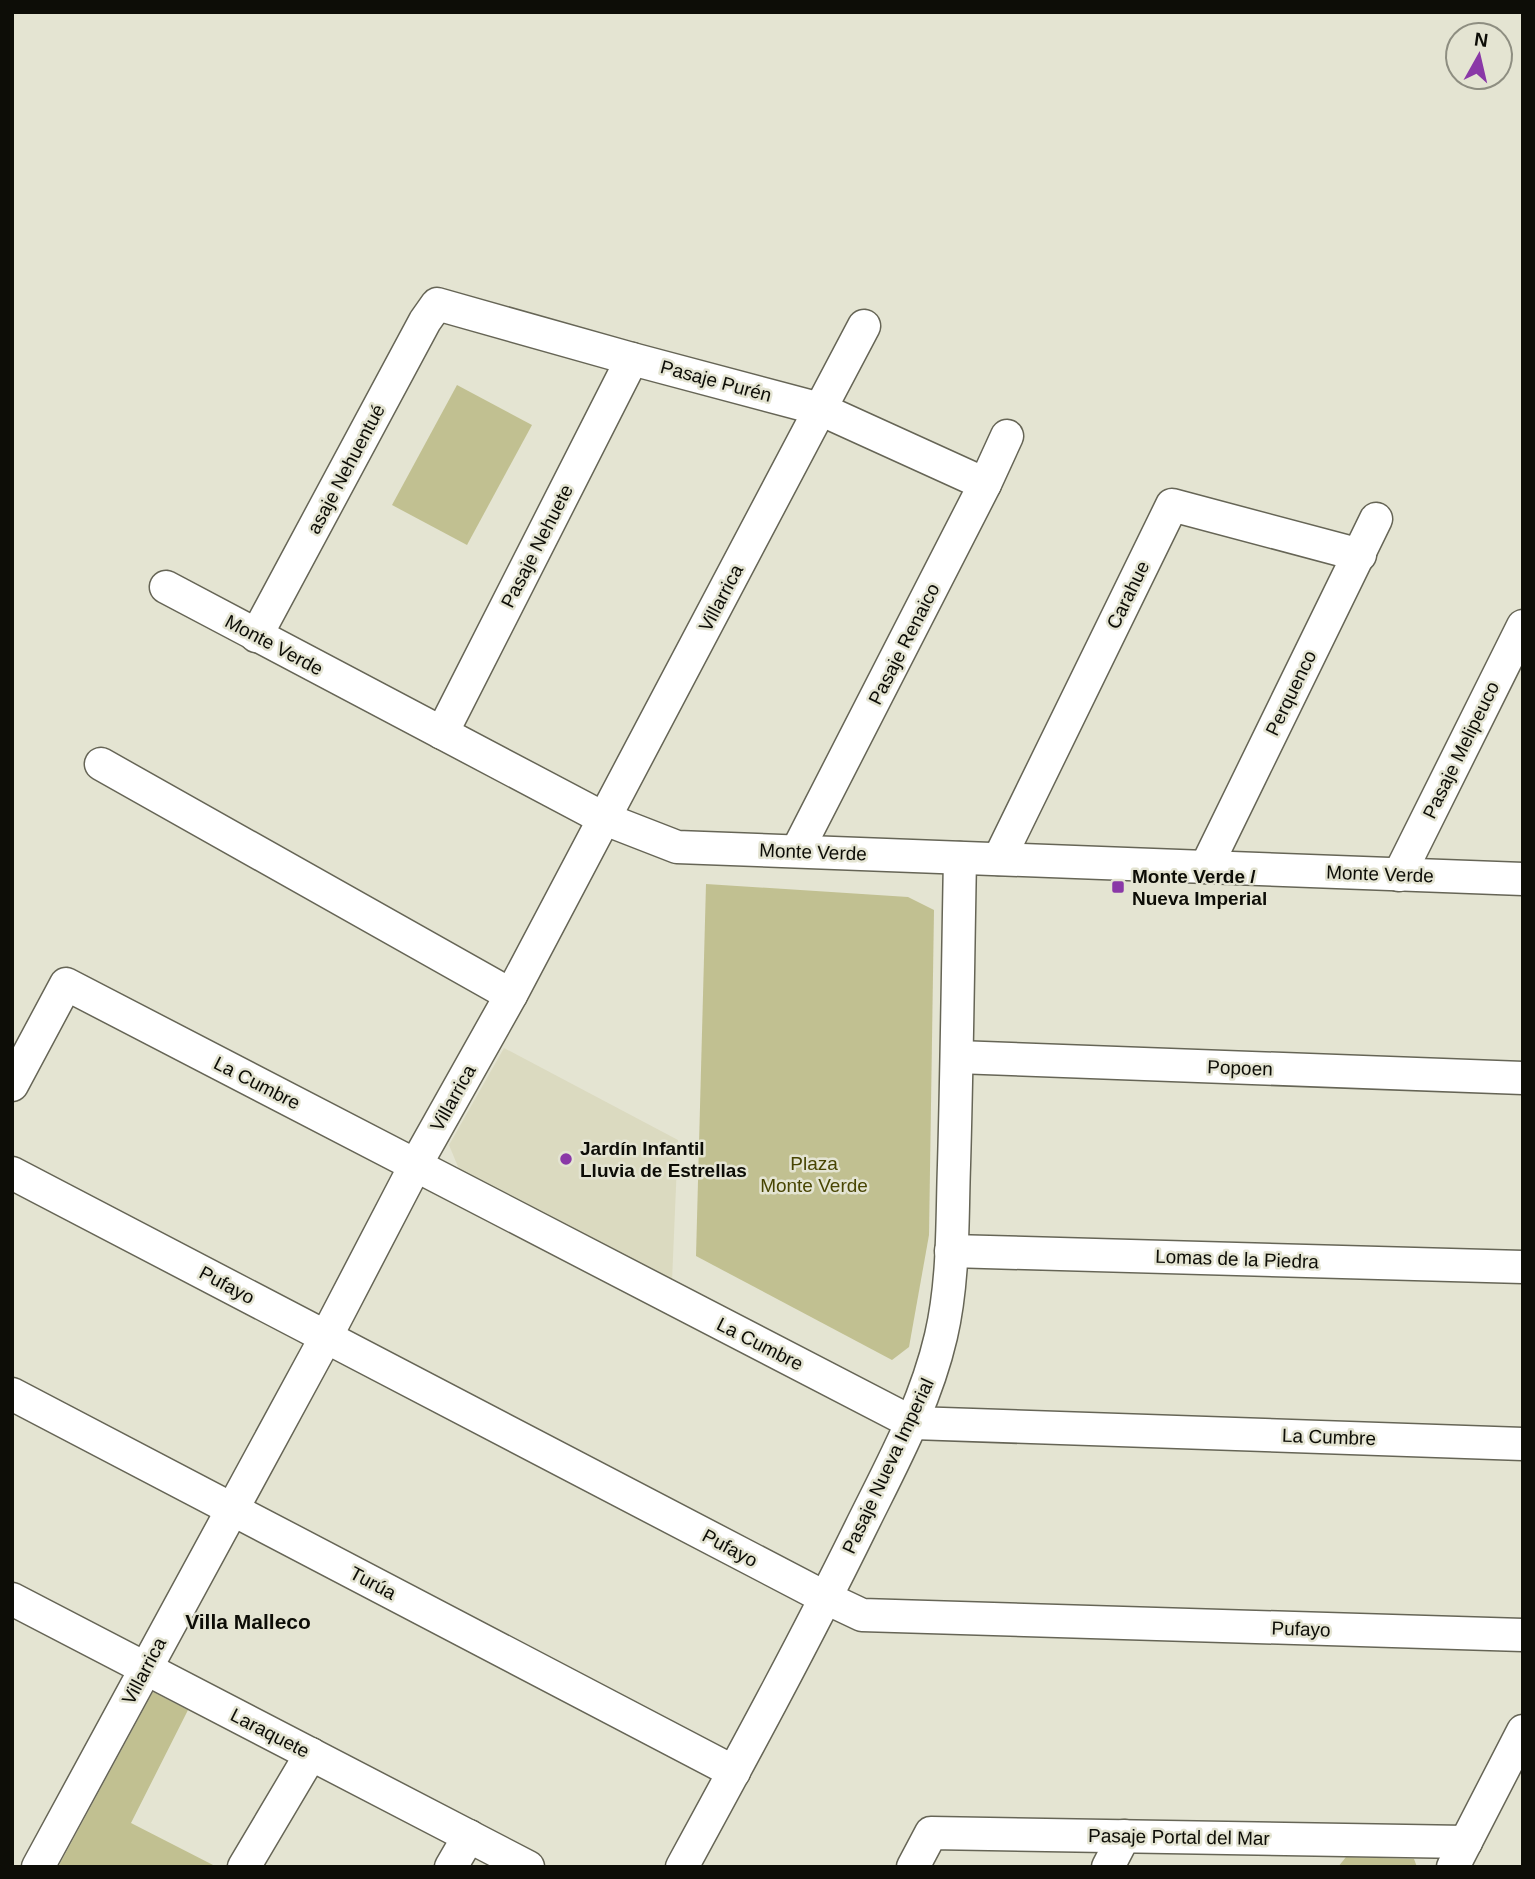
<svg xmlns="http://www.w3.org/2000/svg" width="1535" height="1879" viewBox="0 0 1535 1879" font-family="Arial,sans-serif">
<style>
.built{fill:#dbdac0}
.green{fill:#c1c091}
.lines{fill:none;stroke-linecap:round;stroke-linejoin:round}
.minor-casing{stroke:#666556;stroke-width:35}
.minor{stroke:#fff;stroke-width:32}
.poi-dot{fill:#8a38a7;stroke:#e4e4d2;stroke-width:2.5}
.labels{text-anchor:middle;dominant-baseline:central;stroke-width:5;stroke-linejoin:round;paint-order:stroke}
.street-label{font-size:19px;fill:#0d0d07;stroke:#e4e4d2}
.poi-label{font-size:19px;font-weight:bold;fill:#0d0d07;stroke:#e4e4d2;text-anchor:start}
.park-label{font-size:19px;fill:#484503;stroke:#e4e4d2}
.neighbourhood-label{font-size:21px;font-weight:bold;fill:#0d0d07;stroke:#e4e4d2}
</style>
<rect width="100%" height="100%" fill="#e4e4d2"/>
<path class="built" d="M504 1048 678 1140 672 1281 461 1174 449 1145Z"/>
<g class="green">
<path d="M457 385 532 425 467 545 392 505Z"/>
<path d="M706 884 908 897 934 910 929 1235 909 1347 892 1360 696 1256Z"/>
<path d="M153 1692 188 1710 131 1823 217 1867H58Z"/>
<path d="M1346 1857 1414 1859 1417 1867H1338Z"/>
</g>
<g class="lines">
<g class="minor-casing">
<g id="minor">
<path d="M166 587 605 819 677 847 1523 879"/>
<path d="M256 636 425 321 437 304 632 359 820 409 985 484"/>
<path d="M442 733 632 359"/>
<path d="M101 764 511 995"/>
<path d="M797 851 985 484 1007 436"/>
<path d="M999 859 1172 505 1360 555"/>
<path d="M1206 867 1376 519"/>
<path d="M1399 875 1523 626"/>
<path d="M957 1057 1523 1078"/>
<path d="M12 1085 66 984 913 1423 1523 1444"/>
<path d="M12 1173 826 1598 862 1615 1523 1635"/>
<path d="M951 1251 1523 1267"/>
<path d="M12 1394 734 1772"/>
<path d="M12 1599 528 1867"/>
<path d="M38 1867 326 1337 415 1166 511 995 864 326"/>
<path d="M244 1867 311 1754"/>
<path d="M451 1867 469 1836"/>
<path d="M682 1867C743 1755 804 1643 860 1529 891 1466 925 1405 941 1336 954 1280 952 1221 954 1165 957 1062 958 960 960 858"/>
<path d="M913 1867 931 1833 1466 1842"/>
<path d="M1108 1867 1124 1836"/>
<path d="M1453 1867 1523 1731"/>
</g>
</g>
<use href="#minor" class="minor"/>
</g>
<g class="poi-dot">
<rect x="1111" y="880" width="14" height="14" rx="3.5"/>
<circle cx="566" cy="1159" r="7"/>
</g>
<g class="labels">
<g class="street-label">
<text transform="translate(716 381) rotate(15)">Pasaje Purén</text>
<text transform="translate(346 469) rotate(-62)">asaje Nehuentué</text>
<text transform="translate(537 546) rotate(-63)">Pasaje Nehuete</text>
<text transform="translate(1128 595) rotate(-64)">Carahue</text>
<text transform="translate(721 598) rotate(-62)">Villarrica</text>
<text transform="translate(904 644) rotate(-63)">Pasaje Renaico</text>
<text transform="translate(274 645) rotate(28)">Monte Verde</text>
<text transform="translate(1291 693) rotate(-64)">Perquenco</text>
<text transform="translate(1461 750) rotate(-64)">Pasaje Melipeuco</text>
<text transform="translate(813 852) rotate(2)">Monte Verde</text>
<text transform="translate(1380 874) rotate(2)">Monte Verde</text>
<text transform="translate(1240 1068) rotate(2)">Popoen</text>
<text transform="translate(257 1083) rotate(27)">La Cumbre</text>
<text transform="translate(453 1098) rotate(-61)">Villarrica</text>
<text transform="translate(1237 1259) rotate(2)">Lomas de la Piedra</text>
<text transform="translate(227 1285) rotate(28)">Pufayo</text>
<text transform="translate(760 1344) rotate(27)">La Cumbre</text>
<text transform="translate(1329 1437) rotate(2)">La Cumbre</text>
<text transform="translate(888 1466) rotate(-65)">Pasaje Nueva Imperial</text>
<text transform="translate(730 1548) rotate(28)">Pufayo</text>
<text transform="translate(373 1583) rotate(28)">Turúa</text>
<text transform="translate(1301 1629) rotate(2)">Pufayo</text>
<text transform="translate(144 1671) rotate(-62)">Villarrica</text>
<text transform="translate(270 1733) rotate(27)">Laraquete</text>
<text transform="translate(1179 1837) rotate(1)">Pasaje Portal del Mar</text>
</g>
<g class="poi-label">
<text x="1132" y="876">Monte Verde /<tspan x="1132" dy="22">Nueva Imperial</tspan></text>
<text x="580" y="1148">Jardín Infantil<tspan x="580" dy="22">Lluvia de Estrellas</tspan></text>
</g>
<g class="park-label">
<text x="814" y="1163">Plaza<tspan x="814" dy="22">Monte Verde</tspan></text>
</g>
<g class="neighbourhood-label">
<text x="248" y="1621">Villa Malleco</text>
</g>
</g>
<rect width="1535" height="1879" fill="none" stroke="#0d0d07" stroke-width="28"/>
<g transform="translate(1479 56) rotate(8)"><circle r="33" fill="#e4e4d2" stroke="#8e8e81" stroke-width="2"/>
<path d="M0-5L12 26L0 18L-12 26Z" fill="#8a38a7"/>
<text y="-10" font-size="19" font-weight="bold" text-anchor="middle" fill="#0d0d07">N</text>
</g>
</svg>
